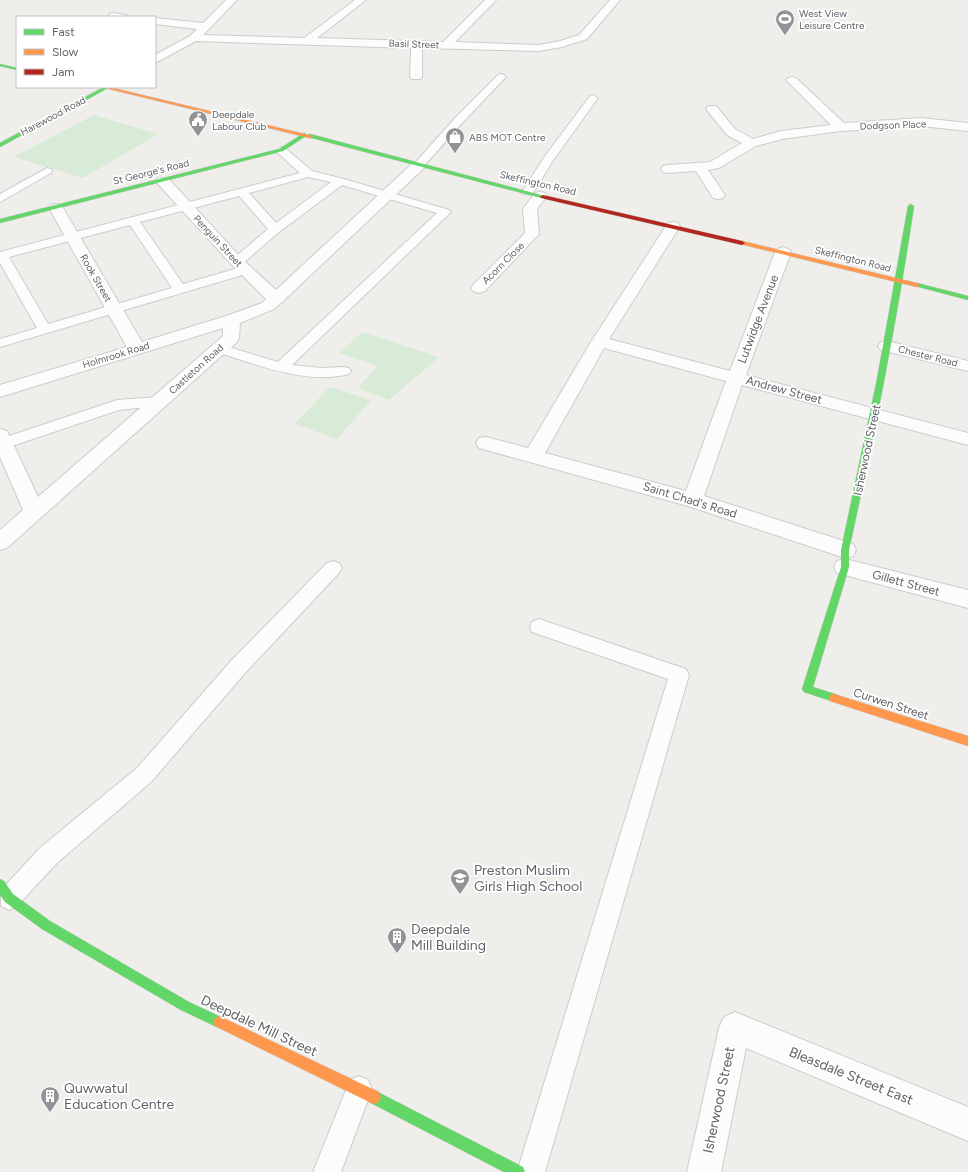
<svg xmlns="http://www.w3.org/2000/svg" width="968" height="1172" viewBox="0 0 968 1172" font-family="Figtree,sans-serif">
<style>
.green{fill:#d8ebd6}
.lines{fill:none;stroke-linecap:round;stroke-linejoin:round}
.lane-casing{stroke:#cbcccc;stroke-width:2}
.street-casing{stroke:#cbcccc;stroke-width:2}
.fast-casing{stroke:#cacacb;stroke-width:1}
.slow-casing{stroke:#cacacb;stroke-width:1}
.jam-casing{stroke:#cacacb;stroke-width:1}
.lane{fill:#fdfcfc;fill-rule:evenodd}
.street{fill:#fdfcfc;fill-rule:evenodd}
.fast{fill:#63d668;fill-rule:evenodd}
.slow{fill:#ff974d;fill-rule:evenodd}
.jam{fill:#b3261e;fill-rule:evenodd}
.labels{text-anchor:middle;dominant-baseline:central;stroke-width:3.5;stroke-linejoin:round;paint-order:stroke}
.far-poi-label{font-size:10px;fill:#5f6368;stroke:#fff;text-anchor:start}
.far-street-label{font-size:10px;fill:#5f6368;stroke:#fff}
.street-label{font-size:12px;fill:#5f6368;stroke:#fff}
.near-poi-label{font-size:14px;fill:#5f6368;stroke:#fff;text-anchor:start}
.near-street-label{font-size:14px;fill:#5f6368;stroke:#fff}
</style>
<rect width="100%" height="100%" fill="#efeeea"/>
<g class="green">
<path d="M94 115 158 134 83 178 14 157Z"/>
<path d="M362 332 439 357 389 400 358 388 378 366 340 353Z"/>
<path d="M330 387 371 400 337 439 295 424Z"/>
</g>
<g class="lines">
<g class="lane-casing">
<g id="lane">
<path d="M501 74 504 75 506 77 504 79 463 122 423 167H415L414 165 415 163 455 118 498 75Z"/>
<path d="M593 95 598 98 554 159 532 194H524L522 192 545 156 590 96Z"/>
<path d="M281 147 285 148 312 171 344 179 449 210 451 212 292 365 321 368 344 367 349 368 351 371 349 374C307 385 254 364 214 351L212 348 214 345 219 344 278 362 437 213 342 185 279 232 241 265H233L231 262 233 259 268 229 239 196 140 222 183 284 245 266 249 267 251 270 249 273 0 347V339L37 328 0 263V252L300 173 277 152 276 150ZM308 177 331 182 276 223 249 193ZM130 225 172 288 48 324 9 257Z"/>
<path d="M47 168 51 169 52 171 51 173 0 202V194Z"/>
<path d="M159 397 164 399 166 402 164 405 119 410 0 450V439L117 400Z"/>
<path d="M333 561 339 563 342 568 339 573 245 673 151 782 57 863 17 906 9 910 1 906V890L41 847 137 768 231 661 327 563Z"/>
<path d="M539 619 686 669 689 675 545 1172H517L668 679 532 632 530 627 532 622Z"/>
<path d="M359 1076 368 1080 372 1089 341 1172H313L350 1080Z"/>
</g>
</g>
<g class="street-casing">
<g id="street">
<path d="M226 0H237L203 35 304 38 355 0H366L317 38 443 42 485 0H496L455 42 539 45 560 41 579 35 610 0H620L587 39 562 47 539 51 422 48V77L420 79H412L410 77 411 48 196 41 155 63V55L190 36 197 29 155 24V18L203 23Z"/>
<path d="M113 13 126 15 127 17H109V14Z"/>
<path d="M792 77 796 78 844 123 921 118 968 123V131L921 126 841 131 782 139 756 146 719 168 708 170 725 195 723 198 718 199 713 198 696 171 668 173 663 172 661 169 663 166 668 165 710 162 742 143 727 135 706 109 708 106H716L735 129 753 139 781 131 831 125 786 80 788 78Z"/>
<path d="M419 161 424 162 426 165 424 168 282 302 274 309 240 323 239 338 237 342 7 548 0 550V530L23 510 0 457V429L7 431 9 435 38 497 223 336V328L0 397V385L127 347 49 208 51 205 56 204 61 205 63 208 142 342 226 316 262 303 266 299 232 265 158 184 156 181 158 178H168L242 259 276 290 414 162Z"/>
<path d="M540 192 545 193 547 196 537 209 539 234 485 291 479 293 473 291 471 288 473 285 525 233 523 209 535 193Z"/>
<path d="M673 222 678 223 680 226 609 339 730 371 775 252 778 249 783 247 788 249 791 252 746 375 968 433V445L742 385 704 496 853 544 856 550 853 556 845 558 688 506 479 448 476 443 479 438 486 437 528 448 591 342 666 226 668 223ZM604 348 726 381 686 491 545 453Z"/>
<path d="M887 341 968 361V371L881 350 878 346 881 342Z"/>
<path d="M845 559 968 590V608L837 573 834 567 837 561Z"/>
<path d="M735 1012 968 1107V1141L746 1048 721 1172H687L719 1028 724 1017Z"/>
</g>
</g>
<g class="fast-casing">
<g id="fast">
<path d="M0 64 17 68V70L0 66Z"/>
<path d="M104 87 108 88 0 147V143Z"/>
<path d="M304 133 306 134V136L283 151 0 223V219L279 149Z"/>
<path d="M310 134 545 196 546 197 541 198 308 137V135Z"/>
<path d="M911 204 914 206C897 322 874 436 849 550V567L813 687 838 695 839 698 838 701 834 702 804 692 802 689 841 567V550L877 379 908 206Z"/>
<path d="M917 283 968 296V300L915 286V284Z"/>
<path d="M0 879 4 881 13 894 50 921 189 1002 223 1018 225 1022 223 1026 219 1028 181 1010 42 929 5 902 0 895Z"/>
<path d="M374 1090 523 1167 525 1172H504L369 1102 367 1097 369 1092Z"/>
</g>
</g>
<g class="slow-casing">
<g id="slow">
<path d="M101 87H109L313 136 310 138Z"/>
<path d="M742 241 917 283 920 285 917 287 740 244 739 243Z"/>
<path d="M834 694 968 736V746L830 701 829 698 830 695Z"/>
<path d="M219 1016 379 1092 381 1097 379 1102 374 1104 369 1102 215 1026 213 1022 215 1018Z"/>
</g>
</g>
<g class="jam-casing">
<path id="jam" d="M543 195 742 241 745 243 742 245 541 198 540 197Z"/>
</g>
<use href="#lane" class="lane"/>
<use href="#street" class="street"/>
<use href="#fast" class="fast"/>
<use href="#slow" class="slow"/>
<use href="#jam" class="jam"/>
</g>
<defs>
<g id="stadium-pin" transform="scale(1)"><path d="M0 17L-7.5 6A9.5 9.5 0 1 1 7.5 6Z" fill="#919496" stroke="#fff"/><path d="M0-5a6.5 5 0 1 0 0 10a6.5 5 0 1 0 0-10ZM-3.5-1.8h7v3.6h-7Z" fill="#fff"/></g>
<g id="civic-pin" transform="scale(1)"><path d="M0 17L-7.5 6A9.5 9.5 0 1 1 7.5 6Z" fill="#919496" stroke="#fff"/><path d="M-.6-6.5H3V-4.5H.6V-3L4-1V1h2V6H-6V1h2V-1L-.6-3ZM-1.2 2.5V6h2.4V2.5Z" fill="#fff"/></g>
<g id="shop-pin" transform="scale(1)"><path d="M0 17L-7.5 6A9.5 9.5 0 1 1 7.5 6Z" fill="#919496" stroke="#fff"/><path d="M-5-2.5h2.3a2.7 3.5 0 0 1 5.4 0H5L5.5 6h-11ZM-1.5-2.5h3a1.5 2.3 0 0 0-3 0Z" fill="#fff"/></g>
<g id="school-pin" transform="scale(1)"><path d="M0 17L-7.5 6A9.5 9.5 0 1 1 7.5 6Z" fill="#919496" stroke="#fff"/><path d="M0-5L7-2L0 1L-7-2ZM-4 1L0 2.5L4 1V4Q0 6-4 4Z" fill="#fff"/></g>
<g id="building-pin" transform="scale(1)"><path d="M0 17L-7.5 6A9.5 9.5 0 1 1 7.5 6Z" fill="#919496" stroke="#fff"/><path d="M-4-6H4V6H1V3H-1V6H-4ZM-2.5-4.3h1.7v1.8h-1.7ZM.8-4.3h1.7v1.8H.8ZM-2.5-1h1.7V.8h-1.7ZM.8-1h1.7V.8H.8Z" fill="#fff"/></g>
</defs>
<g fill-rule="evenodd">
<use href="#stadium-pin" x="785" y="19"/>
<use href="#civic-pin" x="198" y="120"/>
<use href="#shop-pin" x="455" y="137"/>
<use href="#school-pin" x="460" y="878"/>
<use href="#building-pin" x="397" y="937"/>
<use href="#building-pin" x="50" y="1096"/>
</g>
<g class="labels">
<g class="far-poi-label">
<text x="799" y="13">West View<tspan x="799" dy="12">Leisure Centre</tspan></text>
<text x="212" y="114">Deepdale<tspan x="212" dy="12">Labour Club</tspan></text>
<text x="469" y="137">ABS MOT Centre</text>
</g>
<g class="far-street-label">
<text transform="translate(414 44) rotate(2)">Basil Street</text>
<text transform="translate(53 116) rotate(-28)">Harewood Road</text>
<text transform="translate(893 125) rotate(-2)">Dodgson Place</text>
<text transform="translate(151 172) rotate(-14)">St George's Road</text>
<text transform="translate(538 183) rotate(13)">Skeffington Road</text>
<text transform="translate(218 241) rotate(47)">Penguin Street</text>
<text transform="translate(853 259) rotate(14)">Skeffington Road</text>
<text transform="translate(503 263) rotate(-45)">Acorn Close</text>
<text transform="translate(96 278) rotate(60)">Rook Street</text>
<text transform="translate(116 355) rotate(-17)">Holmrook Road</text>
<text transform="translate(928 356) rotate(14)">Chester Road</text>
<text transform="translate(196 369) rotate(-42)">Castleton Road</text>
</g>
<g class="street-label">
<text transform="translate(758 319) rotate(-69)">Lutwidge Avenue</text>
<text transform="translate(784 390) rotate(15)">Andrew Street</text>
<text transform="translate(867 450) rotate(-78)">Isherwood Street</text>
<text transform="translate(690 500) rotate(17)">Saint Chad's Road</text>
<text transform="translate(906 583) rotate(15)">Gillett Street</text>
<text transform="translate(891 704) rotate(18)">Curwen Street</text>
</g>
<g class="near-poi-label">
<text x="474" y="870">Preston Muslim<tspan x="474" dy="16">Girls High School</tspan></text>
<text x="411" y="929">Deepdale<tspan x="411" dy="16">Mill Building</tspan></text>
<text x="64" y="1088">Quwwatul<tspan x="64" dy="16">Education Centre</tspan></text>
</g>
<g class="near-street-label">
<text transform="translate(259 1026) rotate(25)">Deepdale Mill Street</text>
<text transform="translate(851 1076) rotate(22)">Bleasdale Street East</text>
<text transform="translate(719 1100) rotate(-78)">Isherwood Street</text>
</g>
</g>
<rect x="16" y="16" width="140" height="72" fill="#ffffff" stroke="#bfc1c3"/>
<rect x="24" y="29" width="20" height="6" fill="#63d668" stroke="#bfc1c3"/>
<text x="52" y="36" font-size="12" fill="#5f6368">Fast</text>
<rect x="24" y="49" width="20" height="6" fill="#ff974d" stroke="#bfc1c3"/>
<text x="52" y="56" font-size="12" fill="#5f6368">Slow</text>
<rect x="24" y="69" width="20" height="6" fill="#b3261e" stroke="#bfc1c3"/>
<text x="52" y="76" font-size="12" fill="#5f6368">Jam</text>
</svg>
